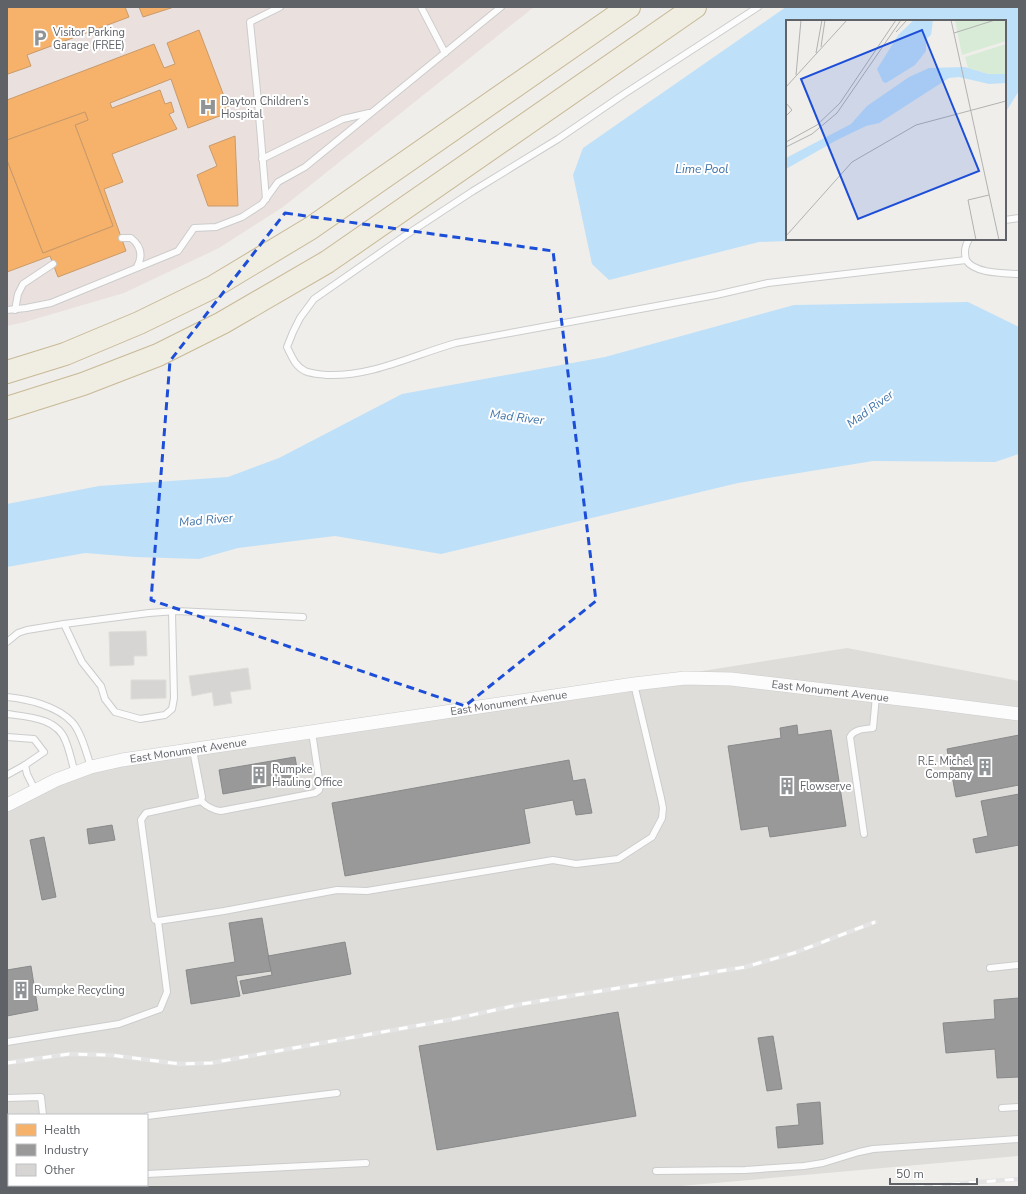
<svg xmlns="http://www.w3.org/2000/svg" width="1026" height="1194" viewBox="0 0 1026 1194" font-family="'Nunito Sans',sans-serif">
<style>
.industrial{fill:#dfddda;fill-rule:evenodd}
.medical{fill:#eae0de}
.water{fill:#bfe0f9}
.health{fill:#f6b26b;stroke:#c99a6a}
.industry{fill:#999;stroke:#88898a}
.building{fill:#d6d5d3;stroke:#deddd9}
.lines{fill:none;stroke-linecap:round;stroke-linejoin:round}
.lane-casing{stroke:#cbcccc;stroke-width:8}
.street-casing{stroke:#cbcccc;stroke-width:14}
.highway-casing{stroke:#c8b996;stroke-width:24}
.lane{stroke:#fdfcfc;stroke-width:6}
.street{stroke:#fdfcfc;stroke-width:13}
.highway{stroke:#f0ede3;stroke-width:22}
.rail-casing{stroke:#e4e4e4;stroke-width:4.5}
.rail{stroke:#fff;stroke-width:3;stroke-dasharray:9;stroke-linecap:butt}
.marked{fill:none;stroke:#1d4ed8;stroke-width:3;stroke-dasharray:8 5;stroke-linejoin:round}
.labels{text-anchor:middle;dominant-baseline:central;stroke-width:4;stroke-linejoin:round;paint-order:stroke}
.poi-label{font-size:11px;fill:#5f6368;stroke:#fff;text-anchor:start}
.street-label{font-size:11px;fill:#5f6368;stroke:#fff}
.water-label{font-size:12px;font-style:italic;fill:#4174aa;stroke:#fff}
.inset-road{fill:none;stroke:#b1b2b2;stroke-width:1}
.view{fill:#1d4ed8;fill-opacity:0.15;stroke:#1d4ed8;stroke-width:2}
.inset-edge{fill:none;stroke:#5f6368;stroke-width:2}
</style>
<rect width="100%" height="100%" fill="#efeeea"/>
<path class="industrial" d="M847 648 1019 681V1156L670 1187H7V809L84 769ZM9 1115H147V1185H9Z"/>
<path class="medical" d="M7 7H534L283 207 219 248 124 293 25 322 7 326Z"/>
<g class="water">
<path d="M786 7H1019V91L1005 113V21H787V239H841L759 242 609 280 592 264 573 175 583 148Z"/>
<path d="M968 302 1019 327V454L995 462 873 461 738 483 441 554 335 536 238 548 199 559 135 557 85 553 7 567V504L99 486 228 477 279 458 402 394 605 357 794 305Z"/>
</g>
<g class="health">
<path d="M7 7H125L129 17 27 55 31 66 8 74 7 70Z"/>
<path d="M139 7H174L143 17Z"/>
<path d="M199 30 230 112 188 128 171 79 110 103 112 108 160 90 165 104 171 102 174 112 169 114 177 129 112 154 123 182 104 189 126 251 58 277 50 256 7 272V160L43 253 113 226 75 125 88 120 85 112 7 140V100L154 44 164 68 175 64 167 43Z"/>
<path d="M85 112 88 120 75 125 113 226 43 253 7 160V140Z"/>
<path d="M235 136 238 206H208L197 175 217 166 209 146Z"/>
</g>
<g class="industry">
<path d="M797 725 798 735 831 730 846 826 770 837 768 826 741 830 728 746 781 738 780 728Z"/>
<path d="M1019 735V785L956 797 947 749Z"/>
<path d="M295 757 299 780 223 794 219 770Z"/>
<path d="M569 760 573 781 585 779 592 813 576 815 573 800 524 809 530 843 345 876 332 803Z"/>
<path d="M1019 794V845L976 853 973 839 988 836 981 801Z"/>
<path d="M112 825 115 840 89 844 87 829Z"/>
<path d="M44 837 56 897 42 900 30 840Z"/>
<path d="M262 918 271 971 236 976 240 996 191 1004 186 970 235 962 229 923Z"/>
<path d="M345 942 351 974 243 994 240 981 272 975 268 956Z"/>
<path d="M31 966 38 1010 7 1016V970Z"/>
<path d="M1019 998V1077L997 1078 995 1049 946 1053 943 1023 995 1019 994 1000Z"/>
<path d="M618 1012 636 1116 437 1150 419 1046Z"/>
<path d="M773 1036 782 1089 767 1091 758 1038Z"/>
<path d="M820 1102 823 1144 778 1148 776 1127 799 1125 797 1104Z"/>
<path d="M7 1151 9 1165V1185H11V1187H7Z"/>
</g>
<g class="building">
<path d="M146 631 147 656H134V665L110 666 109 632Z"/>
<path d="M248 668 251 689 230 692 232 703 214 706 212 692 192 696 189 676Z"/>
<path d="M131 680H166V698L131 699Z"/>
</g>
<g class="lines">
<g class="lane-casing">
<g id="lane">
<path d="M421 7 445 53"/>
<path d="M758 7 624 94 558 139 473 191 406 235 314 299 300 318 293 332 287 347C292 357 295 366 305 371 312 374 319 374 326 375 372 377 413 355 456 343L716 295 768 283 966 260C975 274 1004 273 1019 274"/>
<path d="M262 159 343 119 369 113"/>
<path d="M266 199 257 91 250 22 280 7"/>
<path d="M1005 220 1019 218"/>
<path d="M122 238H131C141 246 143 256 137 267"/>
<path d="M966 260C964 251 965 246 969 239"/>
<path d="M7 310 26 308 51 303 178 251 194 228 216 227 242 217 262 204 278 182 305 167 501 7"/>
<path d="M15 310 18 294 23 284 53 264"/>
<path d="M64 624 82 662 101 686 105 699 115 712 140 719 165 715 172 709 174 698 172 612"/>
<path d="M7 642 18 633 27 630 64 624 149 613 176 611 303 617"/>
<path d="M7 697C28 699 57 706 72 722 81 731 87 755 91 767"/>
<path d="M7 714C29 717 58 718 66 742 70 752 72 763 75 773"/>
<path d="M7 737 34 739 44 752 25 765 7 775"/>
<path d="M193 750 202 797 201 801 146 813 143 817 141 820 154 917 155 920 158 921 224 911 337 890 367 891 553 860 576 864 618 859 652 837 662 818 663 808 661 798 634 684"/>
<path d="M25 765 27 774 35 790"/>
<path d="M201 801C207 807 212 810 221 811L315 793 319 790 320 786 312 732"/>
<path d="M864 834 850 737C854 729 865 729 873 728L876 696"/>
<path d="M990 968 1019 965"/>
<path d="M7 1042 119 1024 160 1009 167 992 158 921"/>
<path d="M7 1098 41 1097 43 1115"/>
<path d="M1002 1108 1019 1107"/>
<path d="M147 1116 337 1093"/>
<path d="M7 1132H9"/>
<path d="M656 1171 745 1170 804 1166 823 1163 859 1152 873 1149 1019 1139"/>
<path d="M147 1174 366 1163"/>
</g>
</g>
<g class="street-casing">
<g id="street">
<path id="s1" d="M7 805 56 780 91 767 122 760 634 684 685 678 731 679 926 702 1019 714"/>
</g>
</g>
<g class="highway-casing">
<g id="highway">
<path d="M7 372 65 354 139 323 213 287 311 228 629 7"/>
<path d="M7 408 83 384 158 355 222 323 327 262 695 7"/>
</g>
</g>
<use href="#lane" class="lane"/>
<use href="#street" class="street"/>
<use href="#highway" class="highway"/>
<g class="rail-casing">
<g id="rail">
<path d="M7 1063 69 1054 110 1055 180 1064 211 1063 454 1019 522 1004 745 967 794 953 875 922"/>
<path d="M915 1187 1019 1179"/>
</g>
</g>
<use href="#rail" class="rail"/>
</g>
<path class="marked" d="M285 213 553 251 596 601 465 706 151 600 170 361Z"/>
<defs>
<g id="parking-bare" transform="scale(1.38)"><path d="M-3.5-5.5H1a3.5 3.5 0 0 1 0 7H-1V5.5H-3.5ZM-1-3.4V-.6H.8a1.4 1.4 0 0 0 0-2.8Z" fill="#919496" stroke="#fff" stroke-width="2.5" paint-order="stroke"/></g>
<g id="hospital-bare" transform="scale(1.38)"><path d="M-5-5h3v3.5h4V-5h3V5h-3V1.5h-4V5h-3Z" fill="#919496" stroke="#fff" stroke-width="2.5" paint-order="stroke"/></g>
<g id="building-bare" transform="scale(1.38)"><path d="M-4-6H4V6H1V3H-1V6H-4ZM-2.5-4.3h1.7v1.8h-1.7ZM.8-4.3h1.7v1.8H.8ZM-2.5-1h1.7V.8h-1.7ZM.8-1h1.7V.8H.8Z" fill="#919496" stroke="#fff" stroke-width="2.5" paint-order="stroke"/></g>
</defs>
<g fill-rule="evenodd">
<use href="#parking-bare" x="40" y="38"/>
<use href="#hospital-bare" x="208" y="107"/>
<use href="#building-bare" x="985" y="767"/>
<use href="#building-bare" x="259" y="775"/>
<use href="#building-bare" x="787" y="786"/>
<use href="#building-bare" x="21" y="990"/>
</g>
<g class="labels">
<g class="poi-label">
<text x="53" y="32">Visitor Parking<tspan x="53" dy="13">Garage (FREE)</tspan></text>
<text x="221" y="101">Dayton Children’s<tspan x="221" dy="13">Hospital</tspan></text>
<text x="972" y="761" text-anchor="end">R.E. Michel<tspan x="972" dy="13">Company</tspan></text>
<text x="272" y="769">Rumpke<tspan x="272" dy="13">Hauling Office</tspan></text>
<text x="800" y="786">Flowserve</text>
<text x="34" y="990">Rumpke Recycling</text>
</g>
<g class="street-label">
<text stroke="none"><textPath href="#s1" startOffset="839">East Monument Avenue</textPath></text>
<text stroke="none"><textPath href="#s1" startOffset="515">East Monument Avenue</textPath></text>
<text stroke="none"><textPath href="#s1" startOffset="191">East Monument Avenue</textPath></text>
</g>
<g class="water-label">
<text x="702" y="169">Lime Pool</text>
<text transform="translate(870 409) rotate(-36)">Mad River</text>
<text transform="translate(517 417) rotate(7)">Mad River</text>
<text transform="translate(206 520) rotate(-5)">Mad River</text>
</g>
</g>
<g transform="translate(786 20)">
<rect width="220" height="220" fill="#efeeea"/>
<path d="M169 0H220V21L176 35ZM220 24V54H202L182 48 179 37Z" fill="#d8ebd6"/>
<path d="M147 0 145 15 140 19V31L129 45 100 63 97 62 91 49 113 14 128 0ZM179 47 202 54H220V63L203 64 173 57 163 58 93 103 80 106 51 120 0 149V138L65 104 81 86 123 57 143 48Z" fill="#bfe0f9"/>
<path class="inset-road" d="M165 0 213 220M110 12 121 0M168 13 209 0M35 27 39 0M30 33 36 0M10 55 15 0M0 67 61 0M0 83 6 90 0 96M0 122 31 105 54 83 110 0M0 127 26 114 51 93 115 0M0 216 66 142 130 105 220 81M190 220 182 180 203 175"/>
<path class="view" d="M136 10 193 151 72 199 15 59Z"/>
<rect width="220" height="220" class="inset-edge"/>
</g>
<rect width="1026" height="1194" fill="none" stroke="#5f6368" stroke-width="16"/>
<rect x="8" y="1114" width="140" height="72" fill="#ffffff" stroke="#bfc1c3"/>
<rect x="16" y="1124" width="20" height="12" fill="#f6b26b" stroke="#bfc1c3"/>
<text x="44" y="1134" font-size="12" fill="#5f6368">Health</text>
<rect x="16" y="1144" width="20" height="12" fill="#999999" stroke="#bfc1c3"/>
<text x="44" y="1154" font-size="12" fill="#5f6368">Industry</text>
<rect x="16" y="1164" width="20" height="12" fill="#d6d5d3" stroke="#bfc1c3"/>
<text x="44" y="1174" font-size="12" fill="#5f6368">Other</text>
<path d="M890 1178v6h87v-6" fill="none" stroke="#5f6368" stroke-width="2"/>
<text x="896" y="1178" font-size="12" fill="#5f6368" stroke="#ffffff" stroke-width="3" paint-order="stroke">50 m</text>
</svg>
